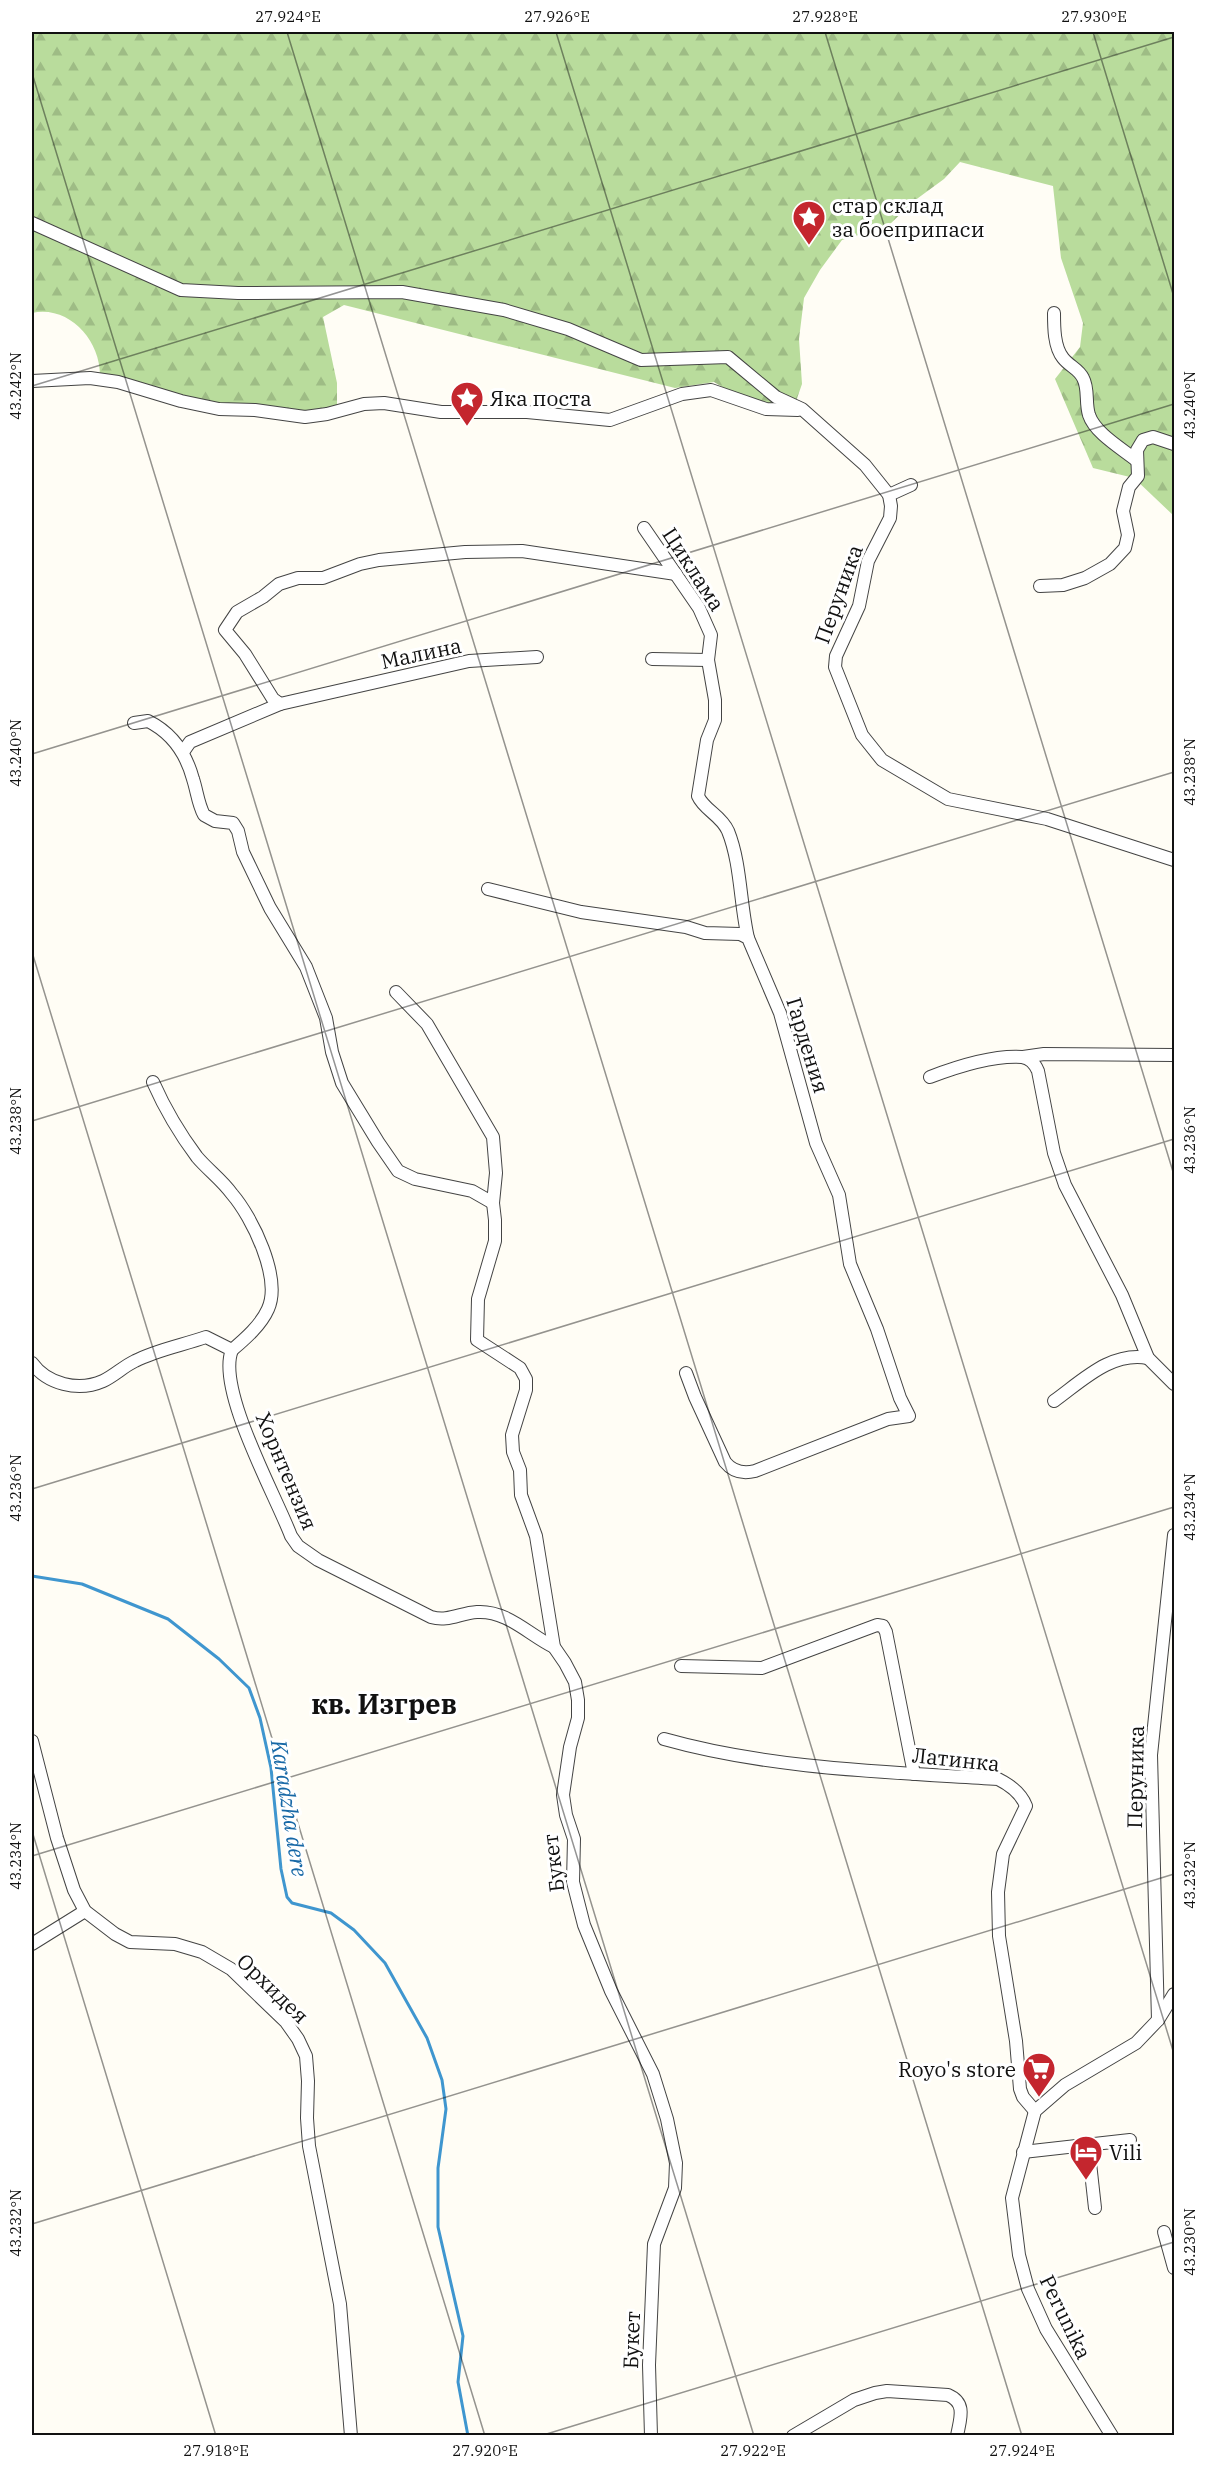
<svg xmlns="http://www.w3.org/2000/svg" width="1206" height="2467" viewBox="0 0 1206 2467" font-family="'IBM Plex Serif',serif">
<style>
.forest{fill:url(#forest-firs)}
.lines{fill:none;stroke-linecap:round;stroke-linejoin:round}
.stream{stroke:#3f96cf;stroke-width:3}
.minor-casing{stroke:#444;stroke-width:14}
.minor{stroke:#fff;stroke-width:12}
.ticks{fill:none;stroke:#111;stroke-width:1.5;stroke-opacity:0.45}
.labels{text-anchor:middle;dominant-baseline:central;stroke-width:6;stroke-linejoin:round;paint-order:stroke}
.poi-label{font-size:21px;fill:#111;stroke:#fff;text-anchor:start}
.street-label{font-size:21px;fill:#111;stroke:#fff}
.water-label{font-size:22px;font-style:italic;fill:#1768a6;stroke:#fff}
.district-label{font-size:27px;font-weight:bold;fill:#111;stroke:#fff}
.neatline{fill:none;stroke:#111;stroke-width:2}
.ticks-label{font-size:15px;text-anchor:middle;fill:#111}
</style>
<defs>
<pattern id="forest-firs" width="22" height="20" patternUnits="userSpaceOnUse" patternTransform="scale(1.5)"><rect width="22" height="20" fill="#b9dc9c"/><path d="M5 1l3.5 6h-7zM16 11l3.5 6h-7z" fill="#9ebc85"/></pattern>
</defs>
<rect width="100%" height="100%" fill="#fffdf5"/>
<path class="forest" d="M32 32H1174V516L1134 478 1093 468 1055 379 1080 347 1083 323 1061 258 1053 186 960 162 944 179 914 201 888 226 842 240 820 270 804 298 799 339 802 384 794 407 747 402 714 382 675 388 344 305 323 317 337 383V406L307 414 219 412 100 375C100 339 68 305 32 313Z"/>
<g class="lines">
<path class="stream" d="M32 1576 82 1584 168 1619 219 1659 249 1688 260 1718 271 1768 281 1869 287 1897 292 1903 331 1913 354 1930 385 1963 427 2038 442 2080 446 2109 438 2168V2227L463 2336 458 2382 468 2436"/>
<g class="minor-casing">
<g id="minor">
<path d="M32 223 181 290 238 293 402 292 504 310 568 329 641 360 728 357 776 397 802 409 865 465 889 495 891 506 890 518 868 561 859 606 836 656 835 667 862 735 882 760 948 799 1047 819 1174 860"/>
<path d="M1054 313C1054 327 1054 347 1063 358 1069 366 1079 369 1083 378 1089 389 1085 402 1089 415 1095 433 1121 448 1136 460"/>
<path d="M32 381 90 378 118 382 181 401 219 409 255 410 305 417 327 414 364 404 384 403 441 412H527L610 420 682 394 711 390 766 409 798 410"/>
<path d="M889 495 911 485"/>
<path d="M644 528 699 608 711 635 708 660 715 700V720L707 740 698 796C704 810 721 815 728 831 741 863 740 904 748 938"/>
<path d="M1040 586 1063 585 1085 578 1110 564 1125 548 1128 535 1123 511 1129 487 1138 476 1137 450 1143 440 1153 437 1174 444"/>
<path d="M537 657 469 661 280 704 273 699 245 654 225 630 237 612 263 597 279 584 298 578H323L360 564 379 560 465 552 522 551 676 574"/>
<path d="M652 659 708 660"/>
<path d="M134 723 148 721C172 733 186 753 193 779 197 791 198 804 204 815L215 821 233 823 238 831 243 852 270 908 306 967 326 1018 332 1052 342 1083 378 1142 398 1171 415 1179 472 1191 493 1203"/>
<path d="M183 752 190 742 280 704"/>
<path d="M488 889 581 912 686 927 705 933 740 934 748 938 780 1013 816 1143 839 1195 850 1264 877 1329 900 1398 909 1416 888 1419 755 1471C743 1474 733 1472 725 1462L695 1397 686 1373"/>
<path d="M396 992 427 1024 493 1137 496 1173 493 1203 495 1220V1241L478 1299 477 1340 520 1368 526 1379V1390L512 1435 513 1452 520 1470 521 1495 536 1536 554 1647 565 1663 575 1682 578 1700V1718L570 1747 563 1795 566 1815 574 1839 573 1882 584 1925 611 1991 653 2074 667 2119 676 2163 675 2188 654 2244 649 2365 651 2436"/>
<path d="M1023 1057 1044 1054 1174 1055"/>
<path d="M930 1077C956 1067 994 1055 1022 1057 1030 1058 1035 1064 1038 1071L1054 1153 1065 1185 1122 1295 1148 1358 1174 1384"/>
<path d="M153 1082C165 1109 179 1133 197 1157 208 1170 222 1180 232 1194 252 1217 282 1278 268 1309 261 1325 245 1339 232 1350"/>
<path d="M32 1363C47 1384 78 1392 103 1381 114 1376 124 1366 135 1361 156 1350 183 1345 206 1337L232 1350C216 1389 276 1496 291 1536L298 1546 318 1560 431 1617C448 1622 460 1613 477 1612 507 1610 529 1635 554 1647"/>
<path d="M1054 1401C1082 1381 1111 1351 1148 1358"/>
<path d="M681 1666 762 1668 877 1625 883 1626 886 1632 914 1774"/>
<path d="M664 1739C770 1769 888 1772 998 1779 1010 1785 1021 1793 1026 1806L1003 1854 998 1892 999 1936 1016 2041 1020 2089 1023 2097 1035 2111"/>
<path d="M32 1741 57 1838 74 1890 85 1911 115 1934 130 1942 175 1944 202 1952 231 1969 286 2022 298 2039 306 2056 308 2081 307 2118 309 2146 340 2304 351 2436"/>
<path d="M32 1944 85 1911"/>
<path d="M1158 2020 1151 1755 1174 1535"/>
<path d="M1088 2145 1095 2208"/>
<path d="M1023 2152 1130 2140"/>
<path d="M1164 2232 1174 2268"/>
<path d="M793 2436 854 2400 875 2393 887 2391 948 2395C967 2403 960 2419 957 2436"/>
<path d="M1112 2436 1046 2329 1028 2289 1019 2255 1012 2198 1035 2111 1065 2085 1136 2043 1158 2020 1174 1994"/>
</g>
</g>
<use href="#minor" class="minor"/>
</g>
<path class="ticks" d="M287 32 1022 2436M556 32 1174 2054M825 32 1174 1175M1093 32 1174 297M32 73 754 2436M32 386 1174 37M32 754 1174 404M32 952 485 2436M32 1121 1174 772M32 1489 1174 1139M32 1831 216 2436M32 1856 1174 1507M32 2224 1174 1874M540 2436 1174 2242"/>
<defs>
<g id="sight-pin" transform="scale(1.725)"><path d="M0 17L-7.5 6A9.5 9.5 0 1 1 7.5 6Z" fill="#c4262e" stroke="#fff"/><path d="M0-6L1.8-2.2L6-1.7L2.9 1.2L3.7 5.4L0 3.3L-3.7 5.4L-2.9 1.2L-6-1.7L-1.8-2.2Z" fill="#fff"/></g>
<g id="supermarket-pin" transform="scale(1.725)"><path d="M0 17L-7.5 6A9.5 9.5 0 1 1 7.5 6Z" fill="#c4262e" stroke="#fff"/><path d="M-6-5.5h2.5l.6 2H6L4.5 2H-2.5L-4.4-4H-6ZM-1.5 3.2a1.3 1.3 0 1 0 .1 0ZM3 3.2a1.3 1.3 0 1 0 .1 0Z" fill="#fff"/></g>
<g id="hotel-pin" transform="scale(1.725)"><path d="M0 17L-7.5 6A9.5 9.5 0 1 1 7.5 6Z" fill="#c4262e" stroke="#fff"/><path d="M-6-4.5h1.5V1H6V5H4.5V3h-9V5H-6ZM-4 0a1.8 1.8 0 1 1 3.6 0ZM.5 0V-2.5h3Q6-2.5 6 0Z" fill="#fff"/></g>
</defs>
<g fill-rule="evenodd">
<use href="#sight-pin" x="809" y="217"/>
<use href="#sight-pin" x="467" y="398"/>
<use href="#supermarket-pin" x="1039" y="2069"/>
<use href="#hotel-pin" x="1086" y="2152"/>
</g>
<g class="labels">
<g class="poi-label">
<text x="832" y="205">стар склад<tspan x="832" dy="24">за боеприпаси</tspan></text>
<text x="490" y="398">Яка поста</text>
<text x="1016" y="2069" text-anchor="end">Royo's store</text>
<text x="1109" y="2152">Vili</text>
</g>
<g class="street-label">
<text transform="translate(694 569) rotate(57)">Циклама</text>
<text transform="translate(838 594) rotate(-70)">Перуника</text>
<text transform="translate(421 653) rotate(-12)">Малина</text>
<text transform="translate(808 1045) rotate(73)">Гардения</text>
<text transform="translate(287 1471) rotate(67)">Хорнтензия</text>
<text transform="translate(956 1759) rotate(6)">Латинка</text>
<text transform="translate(1135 1777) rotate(-89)">Перуника</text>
<text transform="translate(553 1863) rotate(-97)">Букет</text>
<text transform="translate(273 1988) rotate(44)">Орхидея</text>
<text transform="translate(1066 2317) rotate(64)">Perunika</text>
<text transform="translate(631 2340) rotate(-88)">Букет</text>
</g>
<g class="water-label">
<text transform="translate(290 1808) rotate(81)">Karadzha dere</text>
</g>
<g class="district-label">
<text x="384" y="1703">кв. Изгрев</text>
</g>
</g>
<rect width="1206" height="2467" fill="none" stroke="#ffffff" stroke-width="66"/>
<rect x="33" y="33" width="1140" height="2401" class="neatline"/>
<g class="ticks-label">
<text x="288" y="22">27.924°E</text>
<text x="557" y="22">27.926°E</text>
<text x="825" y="22">27.928°E</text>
<text x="1094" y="22">27.930°E</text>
<text transform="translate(16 386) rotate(-90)" y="5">43.242°N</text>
<text transform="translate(1190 405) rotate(-90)" y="5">43.240°N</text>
<text transform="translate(16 753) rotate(-90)" y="5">43.240°N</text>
<text transform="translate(1190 772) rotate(-90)" y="5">43.238°N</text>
<text transform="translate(16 1121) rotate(-90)" y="5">43.238°N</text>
<text transform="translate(1190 1140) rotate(-90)" y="5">43.236°N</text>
<text transform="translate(16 1488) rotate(-90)" y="5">43.236°N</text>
<text transform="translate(1190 1507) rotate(-90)" y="5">43.234°N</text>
<text transform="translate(16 1856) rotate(-90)" y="5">43.234°N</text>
<text transform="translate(1190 1875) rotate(-90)" y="5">43.232°N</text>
<text transform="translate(16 2223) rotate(-90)" y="5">43.232°N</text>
<text transform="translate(1190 2242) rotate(-90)" y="5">43.230°N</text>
<text x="216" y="2456">27.918°E</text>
<text x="485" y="2456">27.920°E</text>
<text x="753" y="2456">27.922°E</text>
<text x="1022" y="2456">27.924°E</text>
</g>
</svg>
